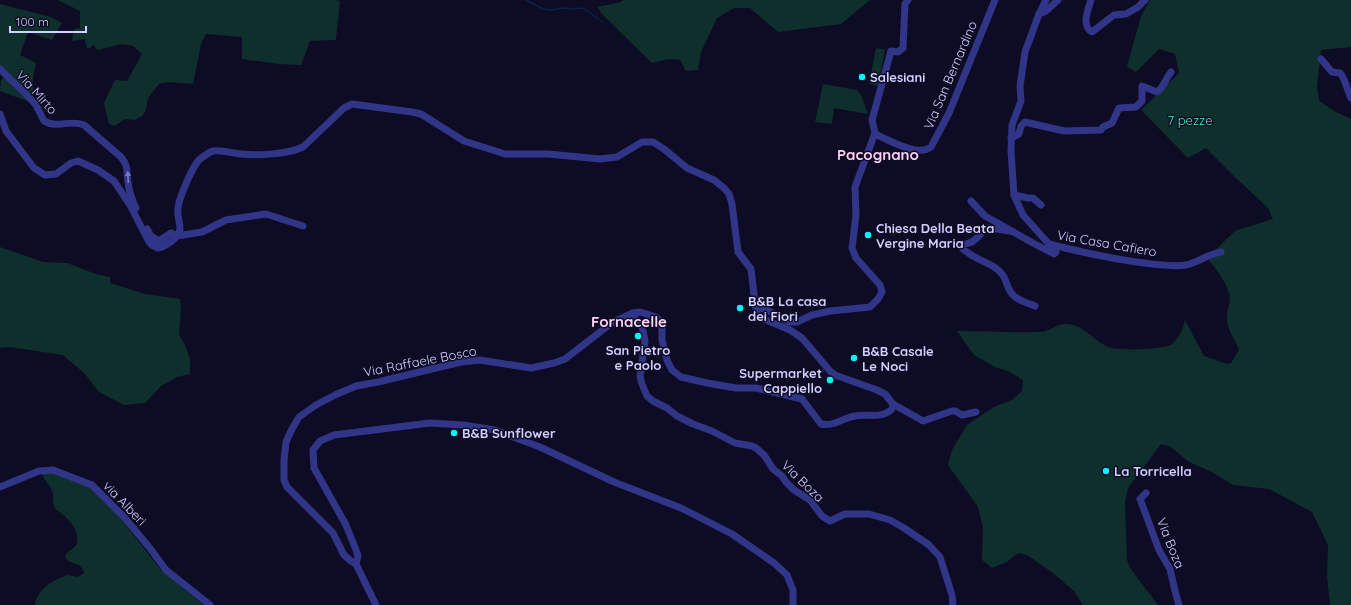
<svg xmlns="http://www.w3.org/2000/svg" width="1351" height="605" viewBox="0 0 1351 605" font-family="Quicksand,sans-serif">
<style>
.green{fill:#0e2f2b}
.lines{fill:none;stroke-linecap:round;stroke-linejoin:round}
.stream{stroke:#062448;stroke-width:1.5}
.minor{stroke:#313588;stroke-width:7}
.oneway{fill:#797abe}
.poi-dot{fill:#00f5fa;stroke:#0e0c24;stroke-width:1.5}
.labels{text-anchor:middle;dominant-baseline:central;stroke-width:3;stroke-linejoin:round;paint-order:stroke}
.street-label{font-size:13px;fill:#d0cfff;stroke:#0e0c24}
.poi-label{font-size:13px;font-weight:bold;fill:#d0cfff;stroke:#0e0c24;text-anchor:start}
.park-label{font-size:13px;fill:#4eecb7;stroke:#0e0c24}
.quarter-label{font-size:15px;font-weight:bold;fill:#ffd1f2;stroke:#0e0c24}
</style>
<rect width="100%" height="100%" fill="#0e0c24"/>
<g class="green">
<path d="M58 0H336L340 1 336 40 310 41 301 65 279 64 242 59V37L206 34 201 44 193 84 167 82 159 84 148 98 146 110 142 116 135 120 125 119 114 126 109 124 104 103 115 80 127 81 142 54 133 46 122 44 97 50 94 45 87 49 85 39 72 41 74 29 80 28V11Z"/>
<path d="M623 0H870L841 24 778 32 750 8H734L717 18 701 52 698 70 686 71 680 60 669 59 652 63 603 15 597 7 621 2Z"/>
<path d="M1150 0H1351V47L1321 50 1317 87 1319 101 1336 112 1351 119V605H1330L1327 576 1328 545 1312 512 1269 489 1233 485 1212 472 1189 462 1171 447 1161 444 1128 488 1125 502 1127 560 1130 568 1158 605H1083L1074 591 1053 573 1027 555 1018 553 1007 562 992 568 982 560 983 527 978 507 948 465 952 450 967 425 994 407 1012 400 1022 391 1023 380 1008 371 995 367 974 355 957 331C985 331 1013 333 1040 332 1049 332 1058 323 1066 324 1085 325 1092 340 1108 347 1118 351 1164 350 1172 344 1179 338 1183 329 1185 320L1204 356 1227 364 1231 363 1239 350C1236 340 1227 331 1227 319 1226 312 1230 305 1230 298 1230 287 1214 266 1207 258L1235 231 1273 219 1268 208 1237 179 1206 148 1188 158 1141 110 1179 73 1175 54 1159 49 1136 72 1127 67 1141 16Z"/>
<path d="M0 4 51 17 62 23 52 40 28 32 20 55 36 63 33 78V90L27 101 0 91 1 80 5 76 0 70Z"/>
<path d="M876 48 885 50 878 86 869 84Z"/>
<path d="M823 84 857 90 861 95 868 114 834 108 832 124 815 122Z"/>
<path d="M0 247 43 262 67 263 96 274 110 277V283L145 294 180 299 181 307 179 335 185 345 190 359V374L177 377 161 386 145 403 124 405 99 392 84 373 63 355 10 347 0 348Z"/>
<path d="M50 472 88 486 118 515 160 569 203 605H35C38 589 50 582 65 576L68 575 78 577 84 573C81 559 68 567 65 556 68 550 75 549 77 543 80 532 70 520 62 514 60 512 57 511 55 508 52 503 54 495 52 490 49 484 44 480 42 474Z"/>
</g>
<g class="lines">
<path class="stream" d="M526 0 543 9 552 10 562 8 573 9 583 8 603 22"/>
<g class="minor">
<path d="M1091 0C1088 10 1081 26 1092 32L1114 15 1126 14 1138 7 1145 0"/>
<path d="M1039 14 1046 11 1058 0"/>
<path d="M1321 59 1332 72 1340 73C1345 78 1347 90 1351 98"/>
<path d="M0 69 10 79 27 95 36 105 44 121C57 129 70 119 84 125L121 157C129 167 126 171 128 182 129 191 132 200 136 208"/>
<path d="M0 114 6 131 34 168 45 175 56 174 71 163 78 161 98 170 114 181 130 205 149 242 152 245 158 248C164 247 167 244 172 241 187 228 176 223 178 208 179 198 193 165 200 159 204 156 209 152 213 151 221 150 232 153 241 154 258 156 288 154 303 147L344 108 352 104 412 112 421 114 464 141 505 154H548L600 159 617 157 642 142H653L664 149 687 168 714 180 724 188 729 194 732 204 738 252 751 269 755 303 757 313 759 317 790 330 802 338 830 371 835 375 877 390 885 394 893 404 892 409C890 411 887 413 884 414 875 417 865 414 855 416 843 418 833 427 821 424L802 399 756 388H736L707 383 681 377 672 370 667 360 662 340V329L661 322 656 317 640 312 633 313 613 322 565 359 554 363 531 368 480 360 461 362 378 382 356 386 335 395 316 405 299 417 292 429 286 442 284 460V480L287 487 333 533 344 555 351 561 356 564 358 556 356 550 346 525 314 468 313 450 320 441 334 435 430 423 463 425 495 430 540 447 614 482 681 508 732 534 774 563 787 575 793 590V605"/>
<path d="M875 133 879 136C893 142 918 157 931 147L949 113 995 0"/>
<path d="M1011 138 1019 134 1021 126 1025 122 1064 131 1101 130 1103 127 1112 123 1119 108 1136 107 1142 101V86L1157 92C1165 86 1165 79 1171 72"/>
<path d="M1014 195 1028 198H1033L1041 205"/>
<path d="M971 201 985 216 1033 243 1054 254 1056 252 1023 215 1014 195 1011 151 1012 125 1021 101 1020 86 1025 52 1039 14 1046 0"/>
<path d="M147 229 151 236 159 241 171 233 177 236 202 232 226 220 266 214 303 226"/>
<path d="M1010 231 989 228 984 229 979 236 972 242 962 245V248C971 257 984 261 994 267 1009 276 1004 286 1013 295 1018 301 1028 303 1035 306"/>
<path d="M1049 244C1084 253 1117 260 1152 264 1163 265 1175 267 1186 265 1198 263 1207 254 1221 252"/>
<path d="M755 306 767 310 789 322H797L812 315 830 311 870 307 878 299 882 292 880 285 856 258 852 248 856 215 855 187 875 133 872 120 891 51 898 52 903 48 905 4 908 0"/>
<path d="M633 313V315L642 328"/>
<path d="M643 331 645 341 640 376 642 384 647 396 653 401 667 408 677 416 693 424 712 431 735 443 752 446 756 448 764 455 773 469 782 476 786 482 794 490 810 500 822 516 830 521 845 514H869L890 520 904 528 929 545 940 557 952 595 953 605"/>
<path d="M893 404 923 421 952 411H955L962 415 976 412"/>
<path d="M0 487 39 471 53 470 92 485 124 517 149 547 166 570 210 605"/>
<path d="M1146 493 1140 499 1159 550 1170 569 1175 591 1179 605"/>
<path d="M356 564 376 605"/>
</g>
</g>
<defs><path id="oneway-solid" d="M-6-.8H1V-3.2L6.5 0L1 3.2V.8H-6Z"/></defs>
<use class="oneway" href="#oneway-solid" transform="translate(128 177) rotate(-93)"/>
<g class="poi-dot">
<circle cx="862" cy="77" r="4"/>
<circle cx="868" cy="235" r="4"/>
<circle cx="740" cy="308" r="4"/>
<circle cx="638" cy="336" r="4"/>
<circle cx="854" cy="358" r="4"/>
<circle cx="830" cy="380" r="4"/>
<circle cx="454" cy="433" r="4"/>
<circle cx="1106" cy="471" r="4"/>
</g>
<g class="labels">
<g class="street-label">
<text transform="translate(950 75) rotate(-67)">Via San Bernardino</text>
<text transform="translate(37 92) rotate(48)">Via Mirto</text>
<text transform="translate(1107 243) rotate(10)">Via Casa Cafiero</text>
<text transform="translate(420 361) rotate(-11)">Via Raffaele Bosco</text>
<text transform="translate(803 481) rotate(44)">Via Boza</text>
<text transform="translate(125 503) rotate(46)">via Alberi</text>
<text transform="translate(1171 543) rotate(68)">Via Boza</text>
</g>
<g class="poi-label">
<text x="870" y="77">Salesiani</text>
<text x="876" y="228">Chiesa Della Beata<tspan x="876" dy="15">Vergine Maria</tspan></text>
<text x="748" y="301">B&amp;B La casa<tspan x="748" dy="15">dei Fiori</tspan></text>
<text x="638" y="350" text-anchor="middle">San Pietro<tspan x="638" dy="15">e Paolo</tspan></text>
<text x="862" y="351">B&amp;B Casale<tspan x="862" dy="15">Le Noci</tspan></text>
<text x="822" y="373" text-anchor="end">Supermarket<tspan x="822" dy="15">Cappiello</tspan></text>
<text x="462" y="433">B&amp;B Sunflower</text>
<text x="1114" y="471">La Torricella</text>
</g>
<g class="park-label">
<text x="1190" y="120">7 pezze</text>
</g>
<g class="quarter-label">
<text x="878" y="154">Pacognano</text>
<text x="629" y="321">Fornacelle</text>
</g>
</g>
<path d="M10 26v6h76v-6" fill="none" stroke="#d0cfff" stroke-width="2"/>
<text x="16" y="26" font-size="12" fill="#d0cfff" stroke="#0e0c24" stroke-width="3" paint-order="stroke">100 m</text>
</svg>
